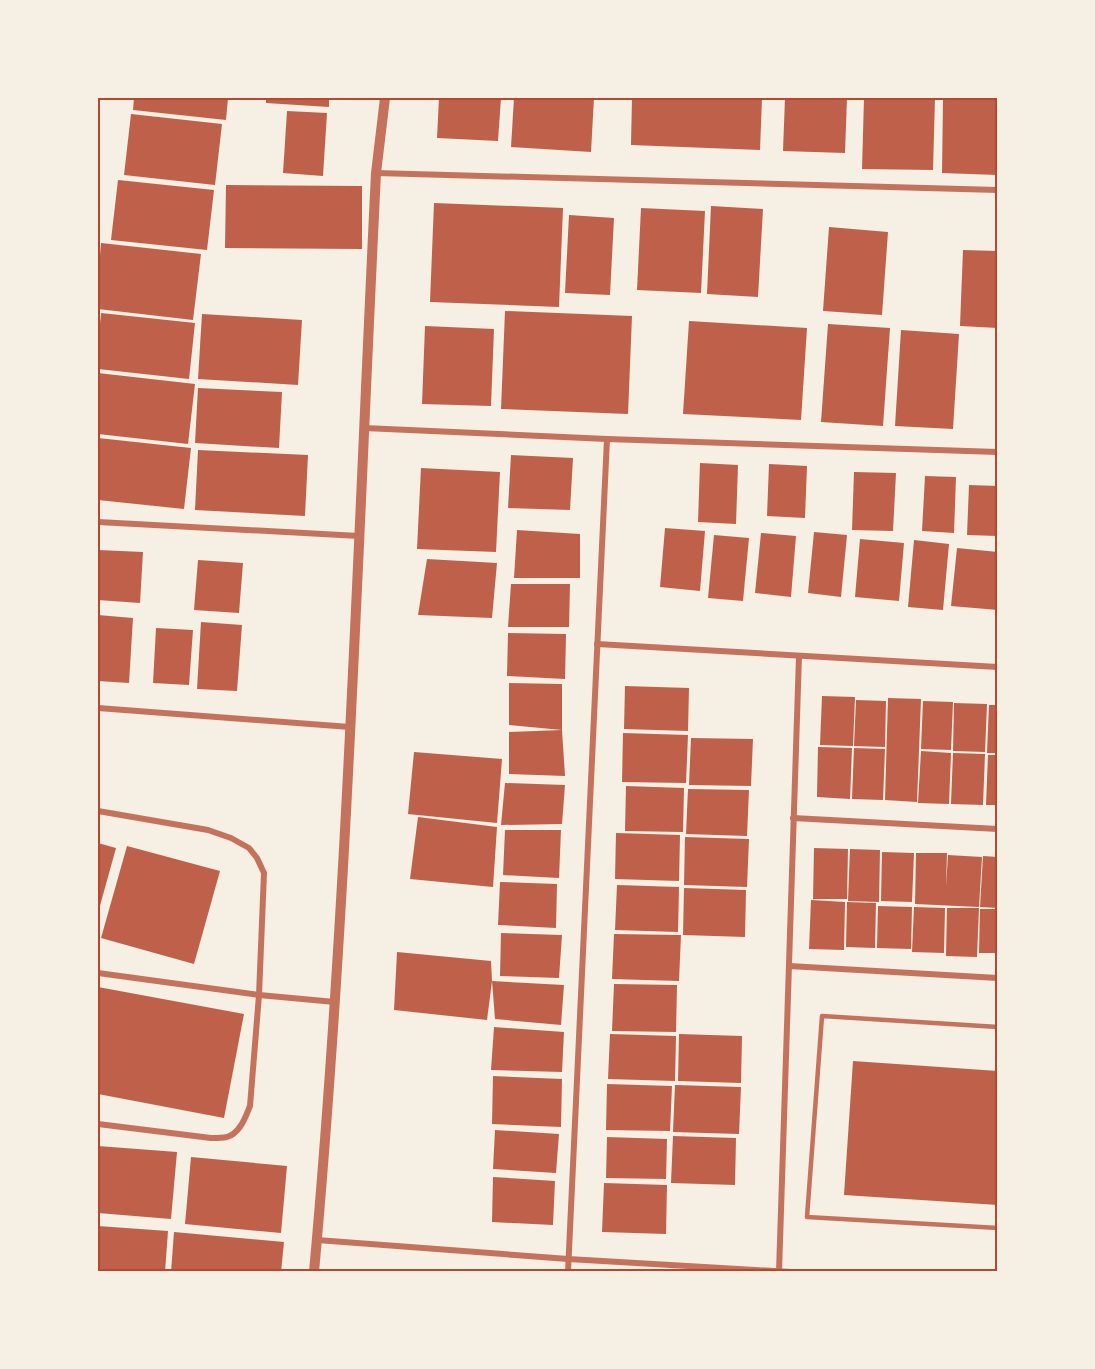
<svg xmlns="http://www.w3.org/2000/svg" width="1095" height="1369" viewBox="0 0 1095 1369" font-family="Raleway,sans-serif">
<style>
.building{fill:#bf614a}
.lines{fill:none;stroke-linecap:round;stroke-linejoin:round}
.service{stroke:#c5725c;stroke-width:4.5}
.minor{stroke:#c5725c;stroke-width:6}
.tertiary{stroke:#c5725c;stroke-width:10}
.neatline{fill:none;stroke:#b5482f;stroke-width:2}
</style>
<rect width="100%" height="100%" fill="#f6efe4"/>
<g class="building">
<path d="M134 98H228L226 120 133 110Z"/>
<path d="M266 98H329V107L266 103Z"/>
<path d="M439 98H501L498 141 437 138Z"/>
<path d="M514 98H594L591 152 511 147Z"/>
<path d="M632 98H762L760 150 631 145Z"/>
<path d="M785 98H847L845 153 783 151Z"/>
<path d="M864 98H935L933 170 862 169Z"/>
<path d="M943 98H998V175L942 173Z"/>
<path d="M287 111 327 113 323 176 283 173Z"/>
<path d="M131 114 222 124 215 185 124 175Z"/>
<path d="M118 180 214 190 207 250 111 240Z"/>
<path d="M226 185 362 186V249L225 248Z"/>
<path d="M434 203 563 208 559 307 430 302Z"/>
<path d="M711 206 763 209 758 297 707 294Z"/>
<path d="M641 208 705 211 701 293 637 290Z"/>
<path d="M569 215 614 218 610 295 565 293Z"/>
<path d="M829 227 888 232 882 315 823 311Z"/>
<path d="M101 243 201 254 193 320 98 309V280Z"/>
<path d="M963 250 998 251V328L960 326Z"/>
<path d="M505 311 632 316 628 414 501 409Z"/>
<path d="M101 313 195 323 189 379 98 369V345Z"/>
<path d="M202 314 302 320 298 385 198 379Z"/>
<path d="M689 321 807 328 801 420 683 414Z"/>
<path d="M828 324 890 328 883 426 821 422Z"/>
<path d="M425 326 494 329 491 406 422 404Z"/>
<path d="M901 330 959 334 953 429 895 426Z"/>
<path d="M98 373 195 384 188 444 98 434Z"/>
<path d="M198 388 282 392 279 448 195 443Z"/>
<path d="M98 438 191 448 184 509 98 500Z"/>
<path d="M198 450 308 455 305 516 195 510Z"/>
<path d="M511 455 573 458 570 510 508 508Z"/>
<path d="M700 463 738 465 736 524 698 522Z"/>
<path d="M769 464 807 466 805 518 767 516Z"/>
<path d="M421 468 500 472 496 552 417 549Z"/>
<path d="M854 472 896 473 893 531 852 530Z"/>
<path d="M925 476 956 477 954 533 922 531Z"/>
<path d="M969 485 998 486V536L967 535Z"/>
<path d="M665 528 705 531 700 591 660 587Z"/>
<path d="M517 530 580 534V578H514Z"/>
<path d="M814 532 847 535 841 597 808 593Z"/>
<path d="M761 533 796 536 791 597 755 593Z"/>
<path d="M714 535 749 538 743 601 708 598Z"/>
<path d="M860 539 904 543 899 601 855 597Z"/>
<path d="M914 540 949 544 943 610 908 607Z"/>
<path d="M957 548 998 552V610L951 606Z"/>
<path d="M98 550 143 552 140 603 98 600Z"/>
<path d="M427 559 497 563 492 618 418 615Z"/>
<path d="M198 560 243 563 239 613 194 610Z"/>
<path d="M511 584H570L569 627H508Z"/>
<path d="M98 615 133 618 129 683 98 681Z"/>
<path d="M201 622 242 625 237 691 197 689Z"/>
<path d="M156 628 193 630 189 685 153 683Z"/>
<path d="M508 633 566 634 565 679 507 676Z"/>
<path d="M509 683 562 684V730L509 725Z"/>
<path d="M625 686 689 688 688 731 624 729Z"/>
<path d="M822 696 855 697 853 746 820 745Z"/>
<path d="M888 698 921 699 917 802 885 800Z"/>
<path d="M856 700 886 701 885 747 854 746Z"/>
<path d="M923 701 953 702 951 750 921 749Z"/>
<path d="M954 703 987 704 985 752 953 751Z"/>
<path d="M989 705H998V753H987Z"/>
<path d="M562 730 565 776 509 774V732Z"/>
<path d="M623 733 688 735 686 783 622 782Z"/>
<path d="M691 738 753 739 751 786 689 785Z"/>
<path d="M818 747 852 748 850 799 817 797Z"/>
<path d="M854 748 885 749 883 800 852 799Z"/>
<path d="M921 751 951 753 949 804 918 803Z"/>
<path d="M414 752 502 759 497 823 408 814Z"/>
<path d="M953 753 985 754 983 805 951 804Z"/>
<path d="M988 755H998V805H986Z"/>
<path d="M505 783 565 785 562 824 501 825Z"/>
<path d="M626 786 684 788 683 832 625 831Z"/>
<path d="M688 789 749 790 747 836 686 834Z"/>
<path d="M418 817 497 827 493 887 410 879Z"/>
<path d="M505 830H561L559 878 503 875Z"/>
<path d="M616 833 680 835 679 881 615 879Z"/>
<path d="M685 837 749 839 747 887 684 885Z"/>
<path d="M98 843 116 848 98 913Z"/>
<path d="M127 846 220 871 194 964 101 938Z"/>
<path d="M814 848 848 849 847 899H813Z"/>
<path d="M850 849 880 850 879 902 848 901Z"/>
<path d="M882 852 914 853 912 902 881 901Z"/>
<path d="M916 853H947L946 887 948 855 982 857 979 907 915 904Z"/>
<path d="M983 856 998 857V908L980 907Z"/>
<path d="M500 882 557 884 556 928 498 925Z"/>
<path d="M617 885 679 887 678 932 615 930Z"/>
<path d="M684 888 746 890 745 937 683 935Z"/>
<path d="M811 900 845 902 844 950 809 949Z"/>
<path d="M847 902 876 903 875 948 846 947Z"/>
<path d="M878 906 912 907 911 949 877 948Z"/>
<path d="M914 907 945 908 944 953 912 952Z"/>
<path d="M947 908H979L977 957 946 956Z"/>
<path d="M980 909H998V953H979Z"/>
<path d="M501 933 562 935 559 978 500 976Z"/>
<path d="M614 934 681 935 679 981 612 979Z"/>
<path d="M397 952 491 961 492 981 564 985 561 1025 495 1019 492 981 487 1020 394 1010Z"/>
<path d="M614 984 677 985 676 1032 612 1031Z"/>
<path d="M98 987 244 1014 224 1118 98 1094Z"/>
<path d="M494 1027 564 1032 562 1072 491 1070Z"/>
<path d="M610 1034 676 1036 675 1081 608 1079Z"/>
<path d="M679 1034 742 1036 741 1083 678 1081Z"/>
<path d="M853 1061 998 1071V1205L844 1195Z"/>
<path d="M493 1076 562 1079 561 1127 492 1124Z"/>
<path d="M607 1084 672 1086 670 1131 606 1130Z"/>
<path d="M675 1085 741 1087 739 1134 673 1132Z"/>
<path d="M495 1130 559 1134 556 1173 493 1169Z"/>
<path d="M673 1136 736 1138 735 1185 671 1183Z"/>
<path d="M607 1137 667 1139 666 1179 606 1178Z"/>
<path d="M98 1146 177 1152 171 1219 98 1213Z"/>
<path d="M191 1157 287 1166 281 1233 185 1224Z"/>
<path d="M493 1177 555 1181 553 1225 492 1222Z"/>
<path d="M604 1183 667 1185 666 1234 602 1232Z"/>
<path d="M98 1226 168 1231 165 1272H98Z"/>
<path d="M174 1232 284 1242 281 1272H171Z"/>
</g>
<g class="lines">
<path class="service" d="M998 1027 822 1016 807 1217 998 1228"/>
<g class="minor">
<path d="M376 173 998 190"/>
<path d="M364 428 607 439 998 452"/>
<path d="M98 522 359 536"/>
<path d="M597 644 998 667"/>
<path d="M98 708 350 727"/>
<path d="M98 811 208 830 231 838 249 848 257 858 264 873 259 995 250 1106C245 1118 240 1133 227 1137 222 1138 216 1138 211 1138L98 1124"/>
<path d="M793 818 998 829"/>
<path d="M789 966 998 978"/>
<path d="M98 973 259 995 335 1002"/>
<path d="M317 1240 568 1259 791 1272"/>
<path d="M568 1272 607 439"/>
<path d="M779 1272 799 656"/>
</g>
<path class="tertiary" d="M314 1272C347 906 358 539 376 173L385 98"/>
</g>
<rect width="1095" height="1369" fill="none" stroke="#f6efe4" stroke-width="198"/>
<rect x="99" y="99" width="897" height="1171" class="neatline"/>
</svg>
